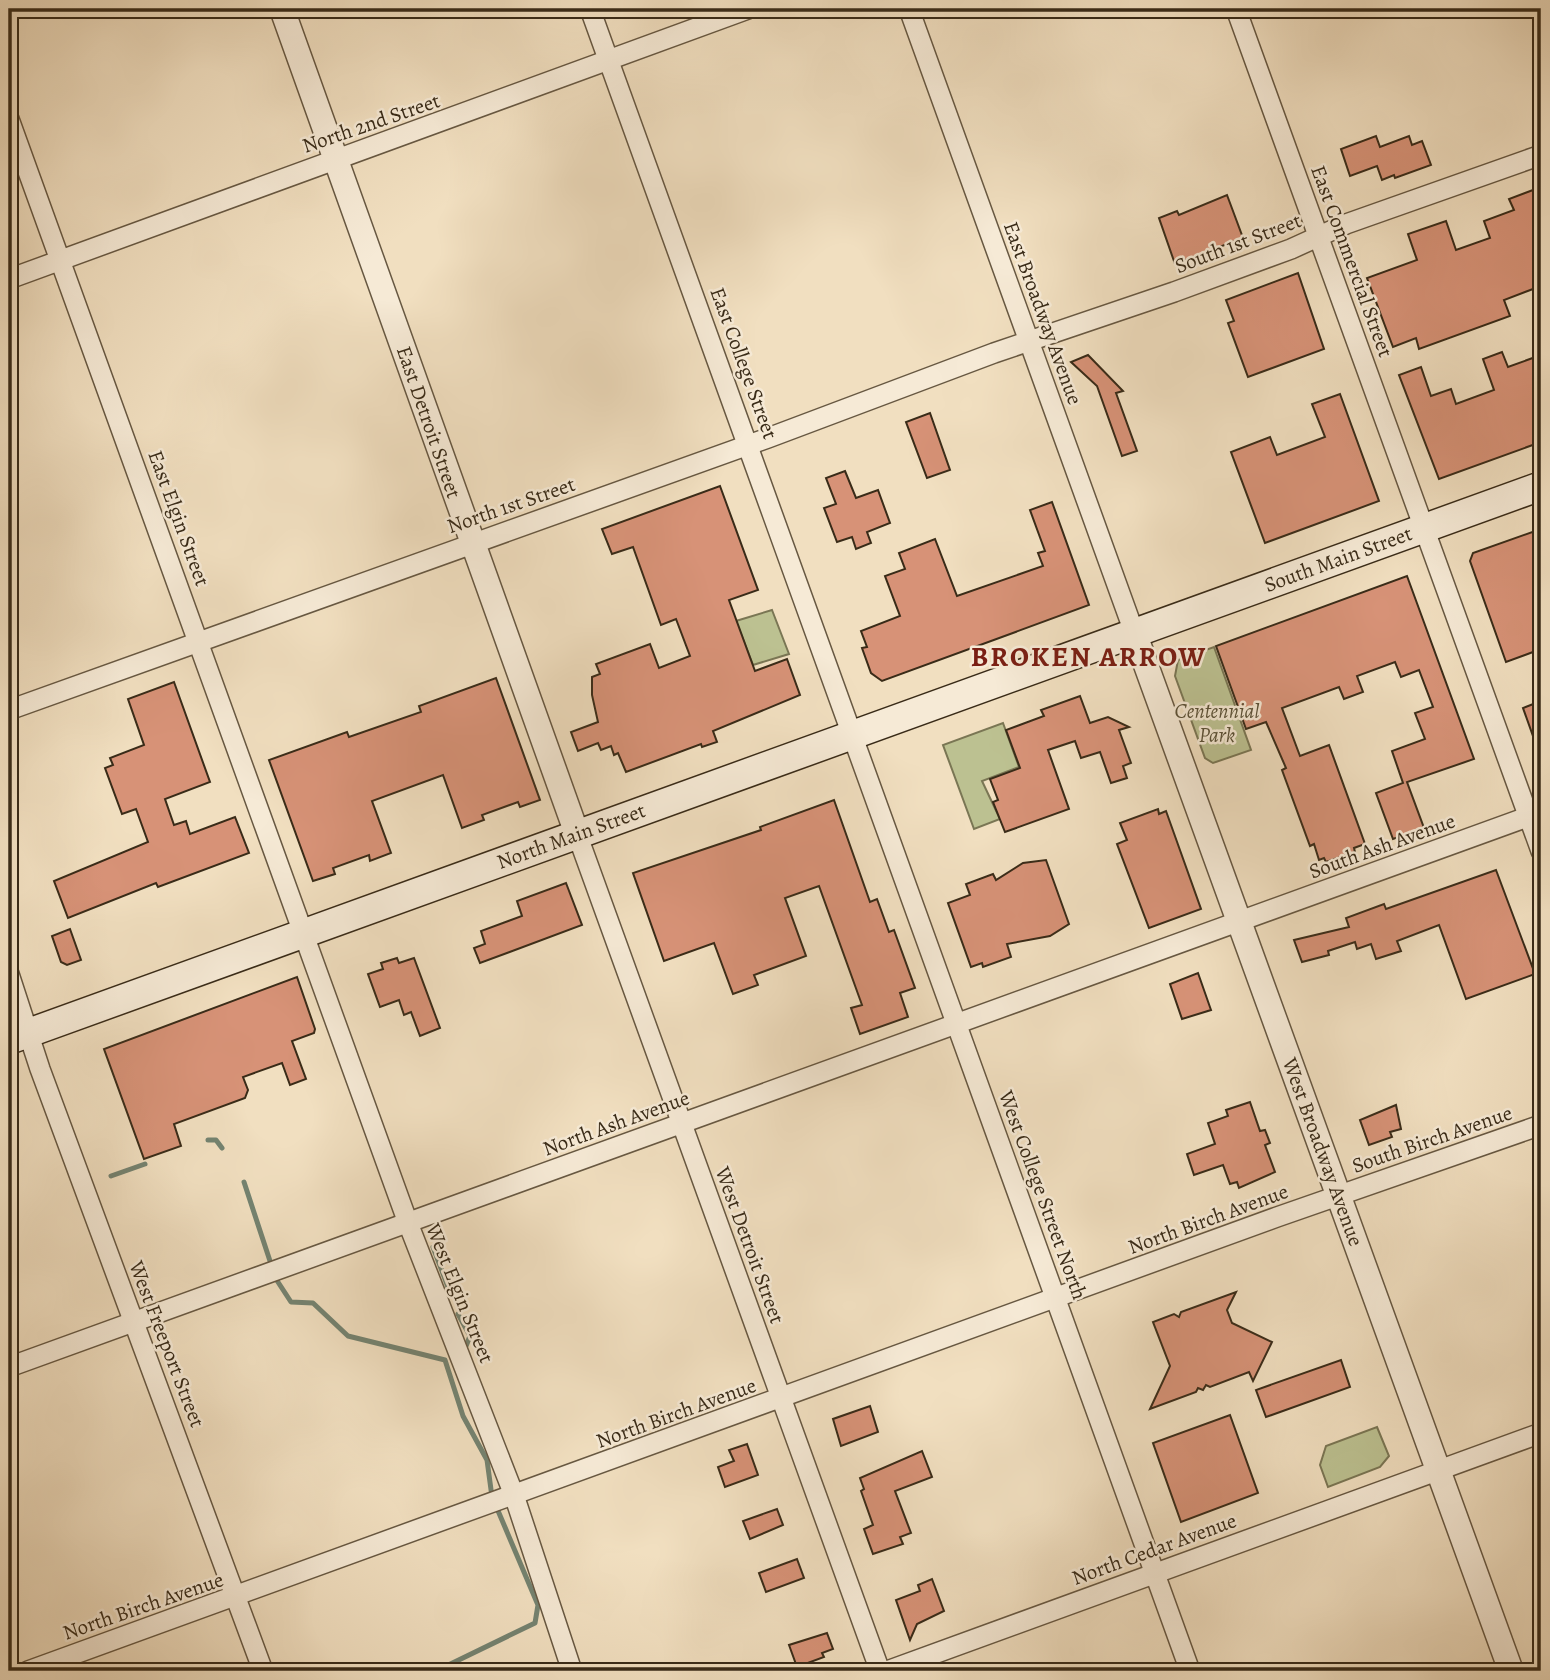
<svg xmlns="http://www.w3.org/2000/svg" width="1550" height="1680" viewBox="0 0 1550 1680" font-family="Alegreya,serif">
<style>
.green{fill:#bcc191;stroke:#7a7654;stroke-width:2}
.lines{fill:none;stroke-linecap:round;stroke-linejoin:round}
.stream{stroke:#748371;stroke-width:5}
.building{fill:#d79277;stroke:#392b18;stroke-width:2}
.minor-casing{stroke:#675842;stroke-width:22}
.tertiary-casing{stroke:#675842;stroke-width:27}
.secondary-casing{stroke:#392b18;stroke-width:31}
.minor{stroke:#f6ead6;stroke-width:19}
.tertiary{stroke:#f6ead6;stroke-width:24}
.secondary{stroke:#f6ead6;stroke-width:28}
.labels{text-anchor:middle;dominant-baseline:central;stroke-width:5;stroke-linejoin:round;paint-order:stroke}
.street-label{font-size:21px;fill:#392b18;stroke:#f6ead6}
.park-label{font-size:21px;font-style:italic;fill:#5a5036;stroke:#f6ead6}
.district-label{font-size:28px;font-weight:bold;letter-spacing:2px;fill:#7a1f14;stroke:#f6ead6}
</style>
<rect width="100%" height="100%" fill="#f1dfc0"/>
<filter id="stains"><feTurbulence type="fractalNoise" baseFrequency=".00286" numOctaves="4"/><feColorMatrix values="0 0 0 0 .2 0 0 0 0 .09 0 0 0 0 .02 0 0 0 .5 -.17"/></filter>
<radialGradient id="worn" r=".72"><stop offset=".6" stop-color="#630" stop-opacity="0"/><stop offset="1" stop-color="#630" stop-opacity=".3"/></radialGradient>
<g class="green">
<path d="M772 610 789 654 753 665 736 621Z"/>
<path d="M1214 647 1251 750 1213 763 1205 758 1175 676 1178 660Z"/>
<path d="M1003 723 1019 767 982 781 1000 819 974 829 943 745Z"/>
<path d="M1377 1427 1389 1456 1380 1467 1328 1487 1320 1465 1326 1446Z"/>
</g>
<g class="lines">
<g class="stream">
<path d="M208 1140H216L222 1148"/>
<path d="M111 1176 145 1164"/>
<path d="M244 1182 270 1261"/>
<path d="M433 1247 451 1295"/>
<path d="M276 1279 291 1302 313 1303 348 1336 445 1360 463 1416 487 1460 492 1497"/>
<path d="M458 1314 470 1336 466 1346"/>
<path d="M436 1671 535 1623 538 1605 496 1506"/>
</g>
</g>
<g class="building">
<path d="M1376 136 1380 147 1409 136 1412 145 1422 141 1431 165 1395 178 1394 175 1382 180 1377 166 1350 176 1341 149Z"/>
<path d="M1541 187V286L1504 300 1510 316 1419 349 1416 338 1393 347 1367 278 1417 260 1408 234 1446 221 1456 250 1490 238 1484 221 1514 210 1509 199Z"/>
<path d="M1227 195 1243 238 1175 264 1159 218 1177 211 1179 215Z"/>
<path d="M1298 273 1324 349 1248 377 1228 323 1234 321 1226 300Z"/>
<path d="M1502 352 1508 367 1541 355V442L1439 479 1399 375 1421 367 1431 396 1451 389 1456 404 1494 390 1483 359Z"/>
<path d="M1088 355 1123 391 1116 393 1137 451 1122 456 1097 386 1071 362Z"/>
<path d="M1340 394 1379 501 1265 543 1231 452 1270 437 1277 455 1325 437 1312 404Z"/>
<path d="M930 413 950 470 927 478 906 422Z"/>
<path d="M845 471 856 498 878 490 890 523 867 532 871 543 856 549 852 537 837 542 824 508 836 504 826 478Z"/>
<path d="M720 486 758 590 729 600 755 671 787 659 800 695 713 731 717 742 702 747 701 744 626 772 618 753 614 755 611 746 601 750 598 743 578 751 571 732 598 722 592 695V677L600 674 596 664 650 644 659 668 690 656 676 619 661 625 633 547 612 554 602 529Z"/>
<path d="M1052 502 1089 605 882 681 871 673 862 648 867 647 861 631 900 616 885 576 905 569 899 553 935 539 957 596 1043 566 1038 553 1045 551 1030 510Z"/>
<path d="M1541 529V649L1506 662 1470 561 1473 553Z"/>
<path d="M1407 576 1474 759 1407 782 1424 828 1393 839 1376 793 1403 783 1392 751 1425 739 1415 713 1433 707 1419 670 1401 677 1395 662 1357 676 1363 692 1344 699 1339 687 1282 708 1300 756 1329 745 1365 844 1354 848 1355 852 1326 862 1324 858 1319 860 1314 844 1310 846 1282 770 1286 768 1266 722 1246 729 1216 646Z"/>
<path d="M496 678 540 800 520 807 518 802 482 815 484 820 462 828 443 775 372 801 391 853 370 861 369 855 333 868 335 874 313 881 269 760 347 732 349 737 421 712 419 706Z"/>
<path d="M174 682 210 782 165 799 174 825 186 821 190 834 235 817 249 853 158 887 156 883 68 918 54 881 148 842 136 809 122 814 105 768 113 765 110 758 144 745 128 699Z"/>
<path d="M1080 696 1090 723 1108 717 1129 727 1119 730 1131 763 1123 766 1127 778 1111 783 1100 752 1081 758 1075 741 1048 750 1069 809 1005 832 993 802 998 800 990 779 1020 768 1006 730 1044 716 1041 710Z"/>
<path d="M1541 701V753H1539L1523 708Z"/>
<path d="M834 800 870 902 877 899 889 932 894 930 915 988 900 993 908 1017 860 1034 851 1008 862 1005 819 886 785 898 806 956 754 975 758 985 733 994 714 943 664 961 633 873 761 830 760 827Z"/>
<path d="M1158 809 1159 814 1166 811 1201 909 1149 928 1117 844 1127 840 1120 823Z"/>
<path d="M1046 860 1069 924 1050 936 1007 944 1011 957 983 967 982 963 971 967 948 903 970 895 966 884 993 874 996 880 1023 863Z"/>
<path d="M1496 870 1535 974 1466 999 1439 925 1397 941 1401 951 1376 959 1371 944 1357 949 1355 942 1328 951 1329 955 1302 962 1294 940 1349 927 1346 918 1384 904 1386 909Z"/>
<path d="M566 883 582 925 480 963 474 948 485 944 481 931 522 916 517 901Z"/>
<path d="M70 929 81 960 67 965 61 962 52 936Z"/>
<path d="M397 958 399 963 414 958 440 1028 420 1036 411 1012 404 1015 399 1000 380 1007 368 974 383 969 381 963Z"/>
<path d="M1198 973 1211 1010 1182 1019 1170 984Z"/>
<path d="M297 977 315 1029 314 1033 292 1041 306 1079 290 1085 282 1063 243 1077 248 1090 245 1098 174 1124 181 1146 144 1159 104 1049Z"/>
<path d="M1250 1102 1260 1131 1265 1130 1270 1143 1265 1145 1275 1172 1239 1188 1237 1182 1230 1184 1223 1165 1194 1175 1187 1154 1215 1144 1208 1123 1228 1116 1226 1110Z"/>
<path d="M1396 1105 1401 1129 1390 1132 1392 1137 1369 1145 1360 1120Z"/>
<path d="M1236 1292 1227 1310 1232 1323 1272 1342 1253 1381 1249 1372 1210 1387 1206 1385 1203 1390 1198 1388 1196 1392 1150 1409 1170 1366 1153 1322 1174 1314 1179 1317 1181 1312Z"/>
<path d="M1341 1360 1350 1387 1266 1417 1256 1390Z"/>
<path d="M870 1406 878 1432 841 1446 833 1419Z"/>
<path d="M1230 1415 1258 1493 1181 1522 1153 1443Z"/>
<path d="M747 1444 758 1475 725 1487 718 1467 734 1461 729 1450Z"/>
<path d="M922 1451 932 1477 895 1491 911 1533 900 1537 903 1544 873 1554 864 1529 873 1525 861 1491 864 1489 860 1478Z"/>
<path d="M777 1509 783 1525 750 1539 743 1521Z"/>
<path d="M797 1559 804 1578 766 1592 759 1573Z"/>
<path d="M932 1579 944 1611 917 1624 910 1640 896 1600 920 1591 918 1585Z"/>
<path d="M827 1633 833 1649 822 1653 824 1657 797 1667 789 1645Z"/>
</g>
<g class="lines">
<g class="minor-casing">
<g id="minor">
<path d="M590 9 1190 1671"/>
<path d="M909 9 1134 632"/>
<path d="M1236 9 1541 851"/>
<path d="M9 119 408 1223 514 1495 572 1671"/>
<path d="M9 279 748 9"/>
<path d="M9 710 768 438 994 353 1174 292 1291 249 1346 224 1541 155"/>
<path d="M577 834 880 1671"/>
<path d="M9 974 40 1069 263 1671"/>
<path d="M9 1367 1541 812"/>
<path d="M28 1671 1277 1217 1541 1125"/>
<path d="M887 1671 1541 1433"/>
</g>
</g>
<g class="tertiary-casing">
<g id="tertiary">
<path d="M282 9 577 834"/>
<path d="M1134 632 1511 1671"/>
</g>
</g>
<g class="secondary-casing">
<path id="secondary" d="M9 1040 1541 486"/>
</g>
<use href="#minor" class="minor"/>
<use href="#tertiary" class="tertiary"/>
<use href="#secondary" class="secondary"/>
</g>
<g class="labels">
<g class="street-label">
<text transform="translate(371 123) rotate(-19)">North 2nd Street</text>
<text transform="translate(1238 243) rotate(-21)">South 1st Street</text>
<text transform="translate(1352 261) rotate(70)">East Commercial Street</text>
<text transform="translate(1043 313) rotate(70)">East Broadway Avenue</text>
<text transform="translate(744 363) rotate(70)">East College Street</text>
<text transform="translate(429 422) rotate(71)">East Detroit Street</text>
<text transform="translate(511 505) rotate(-19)">North 1st Street</text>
<text transform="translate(179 518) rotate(70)">East Elgin Street</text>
<text transform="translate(1338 559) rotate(-20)">South Main Street</text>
<text transform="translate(571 836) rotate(-20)">North Main Street</text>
<text transform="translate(1382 846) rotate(-20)">South Ash Avenue</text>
<text transform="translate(616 1123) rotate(-20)">North Ash Avenue</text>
<text transform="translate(1432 1139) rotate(-19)">South Birch Avenue</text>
<text transform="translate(1323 1152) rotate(70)">West Broadway Avenue</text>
<text transform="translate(1043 1195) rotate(70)">West College Street North</text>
<text transform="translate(1208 1219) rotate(-20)">North Birch Avenue</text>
<text transform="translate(750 1245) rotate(70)">West Detroit Street</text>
<text transform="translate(460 1293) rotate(68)">West Elgin Street</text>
<text transform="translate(167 1344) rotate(69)">West Freeport Street</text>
<text transform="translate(676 1413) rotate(-20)">North Birch Avenue</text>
<text transform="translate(1154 1549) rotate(-20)">North Cedar Avenue</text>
<text transform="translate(143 1606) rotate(-19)">North Birch Avenue</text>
</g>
<g class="park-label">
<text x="1217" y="711">Centennial<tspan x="1217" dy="24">Park</tspan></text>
</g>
<g class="district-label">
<text x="1089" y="657">BROKEN ARROW</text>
</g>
</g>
<rect width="1550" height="1680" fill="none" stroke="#f1dfc0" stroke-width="35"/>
<rect x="10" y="10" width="1529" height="1659" fill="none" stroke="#392b18" stroke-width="3.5"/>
<rect x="18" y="18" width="1515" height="1645" fill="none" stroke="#392b18" stroke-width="2"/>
<rect width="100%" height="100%" filter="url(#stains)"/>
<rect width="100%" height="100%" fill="url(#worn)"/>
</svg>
